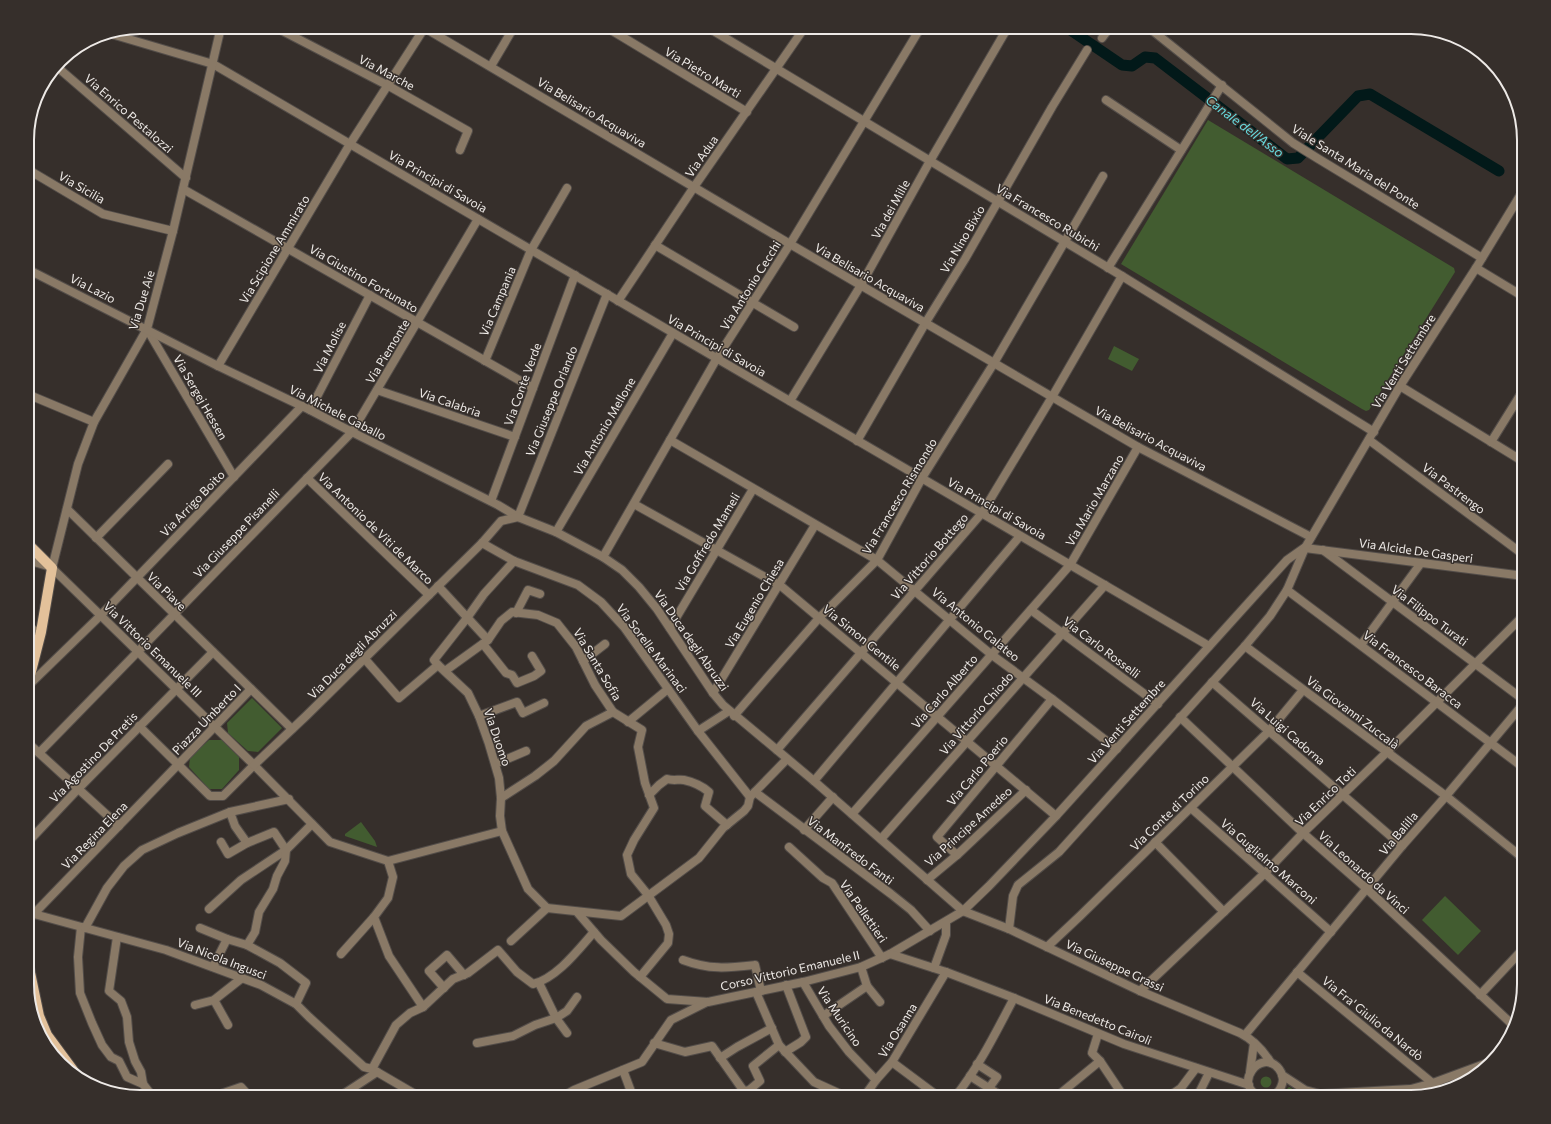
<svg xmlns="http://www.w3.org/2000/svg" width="1551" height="1124" viewBox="0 0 1551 1124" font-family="Commissioner,sans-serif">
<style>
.green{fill:#425c30}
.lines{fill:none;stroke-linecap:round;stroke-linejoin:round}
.canal{stroke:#021919;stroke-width:11}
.minor-casing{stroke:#534d49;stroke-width:10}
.tertiary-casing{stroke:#534d49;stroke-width:10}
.primary-casing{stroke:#534d49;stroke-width:12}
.minor{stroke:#897966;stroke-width:8}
.tertiary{stroke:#897966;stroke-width:8}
.primary{stroke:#e3c19a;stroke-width:10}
.labels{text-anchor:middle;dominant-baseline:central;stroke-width:3;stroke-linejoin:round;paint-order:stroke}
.street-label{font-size:12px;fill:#ede9e6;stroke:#362f2b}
.water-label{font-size:13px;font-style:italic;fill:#67dce0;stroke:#362f2b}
.rim{fill:none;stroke:#ede9e6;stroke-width:2}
</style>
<rect width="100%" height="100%" fill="#362f2b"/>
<g class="green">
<path d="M1208 120 1454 268 1455 272 1369 410 1366 411 1362 409 1121 264Z"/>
<path d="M1114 346 1139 359 1132 371 1108 359Z"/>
<path d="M252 698 282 728 258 752 248 751 228 733 227 723Z"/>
<path d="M209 740H222L239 757V770L222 789H209L189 767 190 757Z"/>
<path d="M361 822 375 841 377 847 345 836V834Z"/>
<path d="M1445 896 1481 931 1458 955 1422 920Z"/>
<circle cx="1266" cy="1082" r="5.5"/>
<path d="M1289 1087 1304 1095 1303 1097C1296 1097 1291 1098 1287 1091V1089Z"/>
</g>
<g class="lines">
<path class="canal" d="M1066 27 1122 65 1132 66 1145 57 1155 58 1287 159 1298 158 1358 96 1370 94 1499 171"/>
<g class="minor-casing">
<g id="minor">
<path d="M275 27 387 85 468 131 460 150"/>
<path d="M606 27 747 112"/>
<path d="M707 27 1122 276 1374 432"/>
<path d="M1148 27 1293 143 1317 158 1482 258"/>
<path d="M108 33 213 64 1209 646"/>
<path d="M1102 38 1110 27"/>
<path d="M56 66 186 178"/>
<path d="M491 66 514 27"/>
<path d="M1106 100 1181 150"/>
<path d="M27 169 103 214 173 231"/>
<path d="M183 189 533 388"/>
<path d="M655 245 794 327"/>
<path d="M1108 268 1222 85"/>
<path d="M1476 268 1524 297"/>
<path d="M618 301 694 187 805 27"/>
<path d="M147 329 234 477"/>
<path d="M485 361 531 250 567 188"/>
<path d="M218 366 350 144 425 27"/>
<path d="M1400 386 1524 462"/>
<path d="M377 390 515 437"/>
<path d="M27 394 94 422"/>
<path d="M790 401 861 285 930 161 1008 27"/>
<path d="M310 410 370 295"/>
<path d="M670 440 877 560 992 655 1052 699 1117 749"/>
<path d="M1369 440 1524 555"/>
<path d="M857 441 926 322 965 259 1052 107 1087 50"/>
<path d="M1491 442 1524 389"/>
<path d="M307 478 429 595"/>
<path d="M491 501 575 275"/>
<path d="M634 504 781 586 1056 816"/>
<path d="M67 509 292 729"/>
<path d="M518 517 607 294"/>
<path d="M556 532 673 333"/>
<path d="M96 538 168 464"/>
<path d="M482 543 514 561 578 585 601 602 624 627 698 731 750 797"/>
<path d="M1323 550 1524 700"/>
<path d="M603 557 717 358 790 244 921 27"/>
<path d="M27 560 51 567"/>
<path d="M438 586 488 640"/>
<path d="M1287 590 1524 768"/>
<path d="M1031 610 1158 704"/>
<path d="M516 613 528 590 540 594"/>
<path d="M27 628 41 632"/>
<path d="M670 628 753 489"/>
<path d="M483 644 506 673 512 675 517 683 534 676 541 671 532 656"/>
<path d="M1361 645 1421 563"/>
<path d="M1245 646 1446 796 1524 859"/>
<path d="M364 658 399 698 438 665 434 660 467 618 484 594 514 561"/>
<path d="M583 661 605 644"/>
<path d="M438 665 468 693 479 716 489 744 499 778 501 798 500 816 502 831 528 889 547 908"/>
<path d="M445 671 488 640 501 621 512 612 538 615 557 623 576 647 595 685 613 712 642 730 638 747 645 783 654 808 634 840 627 855 631 874 648 895 666 925 669 934 668 943 640 977"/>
<path d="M1212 682 1402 846"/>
<path d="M28 686 100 616 302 406"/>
<path d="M713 693 815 525"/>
<path d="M479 716 517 702 523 713 544 703"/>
<path d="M734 716 819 618 877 560 922 478 994 363 1103 176"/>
<path d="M1180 717 1303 833 1367 889 1515 1027"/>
<path d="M628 722 668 689"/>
<path d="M139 726 210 796H223L254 765"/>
<path d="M698 731 729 711"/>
<path d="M27 742 119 826"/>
<path d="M777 750 982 513 1052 397 1122 276"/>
<path d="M39 753 352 432 478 219"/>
<path d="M500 762 526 751"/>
<path d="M814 781 1020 536"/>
<path d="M755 792 891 894 911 910 930 931"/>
<path d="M649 795 659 785 667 779C673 781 679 779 684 780 693 782 702 786 709 792L705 806 727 825"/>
<path d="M501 798 535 776 554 761 586 726 613 712"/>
<path d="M1191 808 1331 932"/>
<path d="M230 812 235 826 247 843"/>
<path d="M852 814 1070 565 1138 447"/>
<path d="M804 830 833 797"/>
<path d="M881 839 1105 585"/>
<path d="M1155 842 1224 912"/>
<path d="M27 843 78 789 213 652"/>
<path d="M789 847 823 878 832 883 882 958"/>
<path d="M957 855 937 837 1052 699"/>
<path d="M388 861 393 877 388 898 374 917 389 956 423 1007 453 979 468 973 498 950 517 972 533 984C557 978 578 950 594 932"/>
<path d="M927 880 957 855 1026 790"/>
<path d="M547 908 621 916 699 858 723 828 744 811 748 806 750 797 787 759"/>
<path d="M209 909 241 880 286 850 274 832 247 843 228 854 221 842"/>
<path d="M577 912 601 940 634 972 667 999 708 1002 803 982 861 967 890 954 963 911"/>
<path d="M34 914 166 950 261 985 296 1004 309 1017 364 1067 372 1069 420 1097"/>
<path d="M27 921 251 689"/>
<path d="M81 927 78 957 80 993 92 1023 102 1045 111 1057 119 1061 127 1077 143 1084"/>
<path d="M85 928 107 888 124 866 142 850 178 833 230 812 289 799"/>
<path d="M200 928 227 939"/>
<path d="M117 937 109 991 121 1001 127 1017 129 1042 135 1061 141 1072 143 1084 153 1097"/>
<path d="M511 941 547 908"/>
<path d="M247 945 280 963 306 983 296 1004"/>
<path d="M1047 947 1080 916 1269 731 1303 690"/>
<path d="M341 954 374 917"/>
<path d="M890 954 946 972 1014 998 1124 1044 1249 1085"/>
<path d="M683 960C710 970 727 968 755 965L761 991"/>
<path d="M213 967 227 939 247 945 255 932 259 912 273 889 277 876 285 861 286 850 312 824"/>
<path d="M934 968 946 935V922"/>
<path d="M1297 972 1441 1090"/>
<path d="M803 982 829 1026 849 1052 876 1080"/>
<path d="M539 983 556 1018 567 1033"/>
<path d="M867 986 880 1002"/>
<path d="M444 988 429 971 447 955 464 975"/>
<path d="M1140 991 1265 873 1303 833 1387 752 1524 615"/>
<path d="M756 992 779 1045 814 1082 847 1097"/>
<path d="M1480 995 1524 948"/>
<path d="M214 1000 228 1025"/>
<path d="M195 1005 214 1000 242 978"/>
<path d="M823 1016 867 986 861 967"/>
<path d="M1098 1034 1092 1053 1100 1061 1124 1097"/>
<path d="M1245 1035 1402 846 1446 796 1524 703"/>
<path d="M477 1043 513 1036 535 1025 556 1018 567 1011 577 997"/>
<path d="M654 1043 685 1052 712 1046 743 1090 748 1091 754 1097"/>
<path d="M785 1052 801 1042 806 1037 786 985"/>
<path d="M720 1058 737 1047 772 1028"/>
<path d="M892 1062 939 1097"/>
<path d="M977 1064 997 1077 989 1088"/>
<path d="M372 1069 396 1025 410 1013 423 1007"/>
<path d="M623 1070 633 1097"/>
<path d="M1282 1075 1305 1090 1320 1094 1411 1089 1433 1083 1490 1062"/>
<path d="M970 1076 1003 1097"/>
<path d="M748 1091 760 1081 753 1066 779 1045"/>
<path d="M866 1094 874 1097"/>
<path d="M212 1097 241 1087 250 1097"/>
<path d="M339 1097 377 1072"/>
<path d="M562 1097 574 1090 642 1062 671 1020 707 1002"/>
<path d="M864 1097 876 1080 892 1062 946 972"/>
<path d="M955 1097C979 1067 996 1032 1014 998"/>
<path d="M1056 1097 1100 1061"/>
<path d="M1168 1097 1181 1088 1196 1068"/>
<path d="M1197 1097 1209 1073"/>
</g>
</g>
<g class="tertiary-casing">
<g id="tertiary">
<path d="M221 27 173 231 147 329 94 422 78 464 52 568 254 765 330 842 388 861 502 831"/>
<path d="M423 27 790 244 1138 447 1311 537"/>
<path d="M27 269 218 366 310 410 352 432 498 505 518 517 556 532 603 557 622 570 639 587 657 609 713 693 723 705 814 781 963 911 1009 929 1140 991 1240 1033C1254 1040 1263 1050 1271 1063"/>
<path d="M1305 548 1524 576"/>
<path d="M254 765 306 716 423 601 482 543 501 521 518 517"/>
<path d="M963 911 989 886 1056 816 1287 560 1304 548"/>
<path d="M1009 929 1013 896 1018 885 1059 852 1245 646 1270 616 1287 590 1305 548 1400 386 1476 268 1524 189"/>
<path d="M1250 1072 1254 1043"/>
<path d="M1262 1097C1230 1087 1261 1046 1279 1069 1283 1074 1284 1081 1281 1087 1279 1092 1275 1095 1270 1097"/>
</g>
</g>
<g class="primary-casing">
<g id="primary">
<path d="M27 543 52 568 41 632 27 687"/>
<path d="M27 958 39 1016 47 1035 78 1077"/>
</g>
</g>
<use href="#minor" class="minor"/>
<use href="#tertiary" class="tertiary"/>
<use href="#primary" class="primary"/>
</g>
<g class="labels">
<g class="street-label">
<text transform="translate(387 72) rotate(28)">Via Marche</text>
<text transform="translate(703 72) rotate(31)">Via Pietro Marti</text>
<text transform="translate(592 112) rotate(31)">Via Belisario Acquaviva</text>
<text transform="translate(129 113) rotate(41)">Via Enrico Pestalozzi</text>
<text transform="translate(701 156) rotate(-55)">Via Adua</text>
<text transform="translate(1356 166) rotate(32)">Viale Santa Maria del Ponte</text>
<text transform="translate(438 181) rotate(30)">Via Principi di Savoia</text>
<text transform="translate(82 187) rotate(30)">Via Sicilia</text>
<text transform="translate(890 209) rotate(-61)">Via dei Mille</text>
<text transform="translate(1048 217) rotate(31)">Via Francesco Rubichi</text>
<text transform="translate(962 239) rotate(-60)">Via Nino Bixio</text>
<text transform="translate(274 249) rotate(-59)">Via Scipione Ammirato</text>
<text transform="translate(870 277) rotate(30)">Via Belisario Acquaviva</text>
<text transform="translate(364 278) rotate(30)">Via Giustino Fortunato</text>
<text transform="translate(750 285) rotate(-58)">Via Antonio Cecchi</text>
<text transform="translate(93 288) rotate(27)">Via Lazio</text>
<text transform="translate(141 300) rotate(-73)">Via Due Aie</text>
<text transform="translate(497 301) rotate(-67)">Via Campania</text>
<text transform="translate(717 345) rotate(30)">Via Principi di Savoia</text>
<text transform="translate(329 347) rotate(-63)">Via Molise</text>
<text transform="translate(387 351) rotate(-59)">Via Piemonte</text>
<text transform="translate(1403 361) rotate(-58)">Via Venti Settembre</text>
<text transform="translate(522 384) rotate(-70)">Via Conte Verde</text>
<text transform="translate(201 397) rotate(60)">Via Sergej Hessen</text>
<text transform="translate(551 401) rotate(-68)">Via Giuseppe Orlando</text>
<text transform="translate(450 402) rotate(19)">Via Calabria</text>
<text transform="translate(338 412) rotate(27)">Via Michele Gaballo</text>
<text transform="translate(604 426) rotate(-60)">Via Antonio Mellone</text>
<text transform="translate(1151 438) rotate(28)">Via Belisario Acquaviva</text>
<text transform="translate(1454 488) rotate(37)">Via Pastrengo</text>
<text transform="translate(899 496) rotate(-59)">Via Francesco Rismondo</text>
<text transform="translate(1094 500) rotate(-60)">Via Mario Marzano</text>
<text transform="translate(192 503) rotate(-46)">Via Arrigo Boito</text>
<text transform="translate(997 508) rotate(30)">Via Principi di Savoia</text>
<text transform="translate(376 528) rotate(44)">Via Antonio de Viti de Marco</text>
<text transform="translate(236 533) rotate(-46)">Via Giuseppe Pisanelli</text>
<text transform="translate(707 542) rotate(-59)">Via Goffredo Mameli</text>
<text transform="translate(1416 550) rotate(8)">Via Alcide De Gasperi</text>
<text transform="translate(929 556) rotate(-49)">Via Vittorio Bottego</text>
<text transform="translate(167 591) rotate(44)">Via Piave</text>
<text transform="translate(754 603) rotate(-59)">Via Eugenio Chiesa</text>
<text transform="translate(1430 615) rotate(37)">Via Filippo Turati</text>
<text transform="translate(976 624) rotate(39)">Via Antonio Galateo</text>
<text transform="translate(862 637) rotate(39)">Via Simon Gentile</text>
<text transform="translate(692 640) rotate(55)">Via Duca degli Abruzzi</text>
<text transform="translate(1102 647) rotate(37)">Via Carlo Rosselli</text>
<text transform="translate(652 648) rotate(53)">Via Sorelle Marinaci</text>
<text transform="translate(153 649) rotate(44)">Via Vittorio Emanuele III</text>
<text transform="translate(352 654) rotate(-45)">Via Duca degli Abruzzi</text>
<text transform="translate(598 664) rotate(59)">Via Santa Sofia</text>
<text transform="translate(1413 669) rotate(37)">Via Francesco Baracca</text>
<text transform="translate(944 691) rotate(-49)">Via Carlo Alberto</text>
<text transform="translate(1353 712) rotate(37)">Via Giovanni Zuccalà</text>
<text transform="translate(976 713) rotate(-49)">Via Vittorio Chiodo</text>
<text transform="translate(206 719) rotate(-46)">Piazza Umberto I</text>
<text transform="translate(1126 721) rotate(-48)">Via Venti Settembre</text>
<text transform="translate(1288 731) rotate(41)">Via Luigi Cadorna</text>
<text transform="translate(498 737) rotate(71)">Via Duomo</text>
<text transform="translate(93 757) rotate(-46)">Via Agostino De Pretis</text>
<text transform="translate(977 770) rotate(-50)">Via Carlo Poerio</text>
<text transform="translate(1325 796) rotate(-44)">Via Enrico Toti</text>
<text transform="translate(1169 812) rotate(-44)">Via Conte di Torino</text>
<text transform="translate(968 826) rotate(-42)">Via Principe Amedeo</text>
<text transform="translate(1398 833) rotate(-50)">Via Balilla</text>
<text transform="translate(94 835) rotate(-46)">Via Regina Elena</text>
<text transform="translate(851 850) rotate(37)">Via Manfredo Fanti</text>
<text transform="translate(1269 861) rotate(41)">Via Guglielmo Marconi</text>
<text transform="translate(1364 872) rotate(42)">Via Leonardo da Vinci</text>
<text transform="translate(864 911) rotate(55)">Via Pellettieri</text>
<text transform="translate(222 958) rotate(21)">Via Nicola Ingusci</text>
<text transform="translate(1115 965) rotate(25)">Via Giuseppe Grassi</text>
<text transform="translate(790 970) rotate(-13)">Corso Vittorio Emanuele II</text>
<text transform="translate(840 1016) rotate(56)">Via Muricino</text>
<text transform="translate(1373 1018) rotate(39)">Via Fra' Giulio da Nardò</text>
<text transform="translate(1098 1019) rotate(22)">Via Benedetto Cairoli</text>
<text transform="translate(897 1030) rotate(-58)">Via Osanna</text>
</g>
<g class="water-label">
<text transform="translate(1245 126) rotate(37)">Canale dell'Asso</text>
</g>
</g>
<path d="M0 0H1551V1124H0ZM140 34H1411A106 106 0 0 1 1517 140V984A106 106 0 0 1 1411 1090H140A106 106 0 0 1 34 984V140A106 106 0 0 1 140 34Z" fill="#362f2b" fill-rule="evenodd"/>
<path class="rim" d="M140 34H1411A106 106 0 0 1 1517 140V984A106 106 0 0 1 1411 1090H140A106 106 0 0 1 34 984V140A106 106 0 0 1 140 34Z"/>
</svg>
